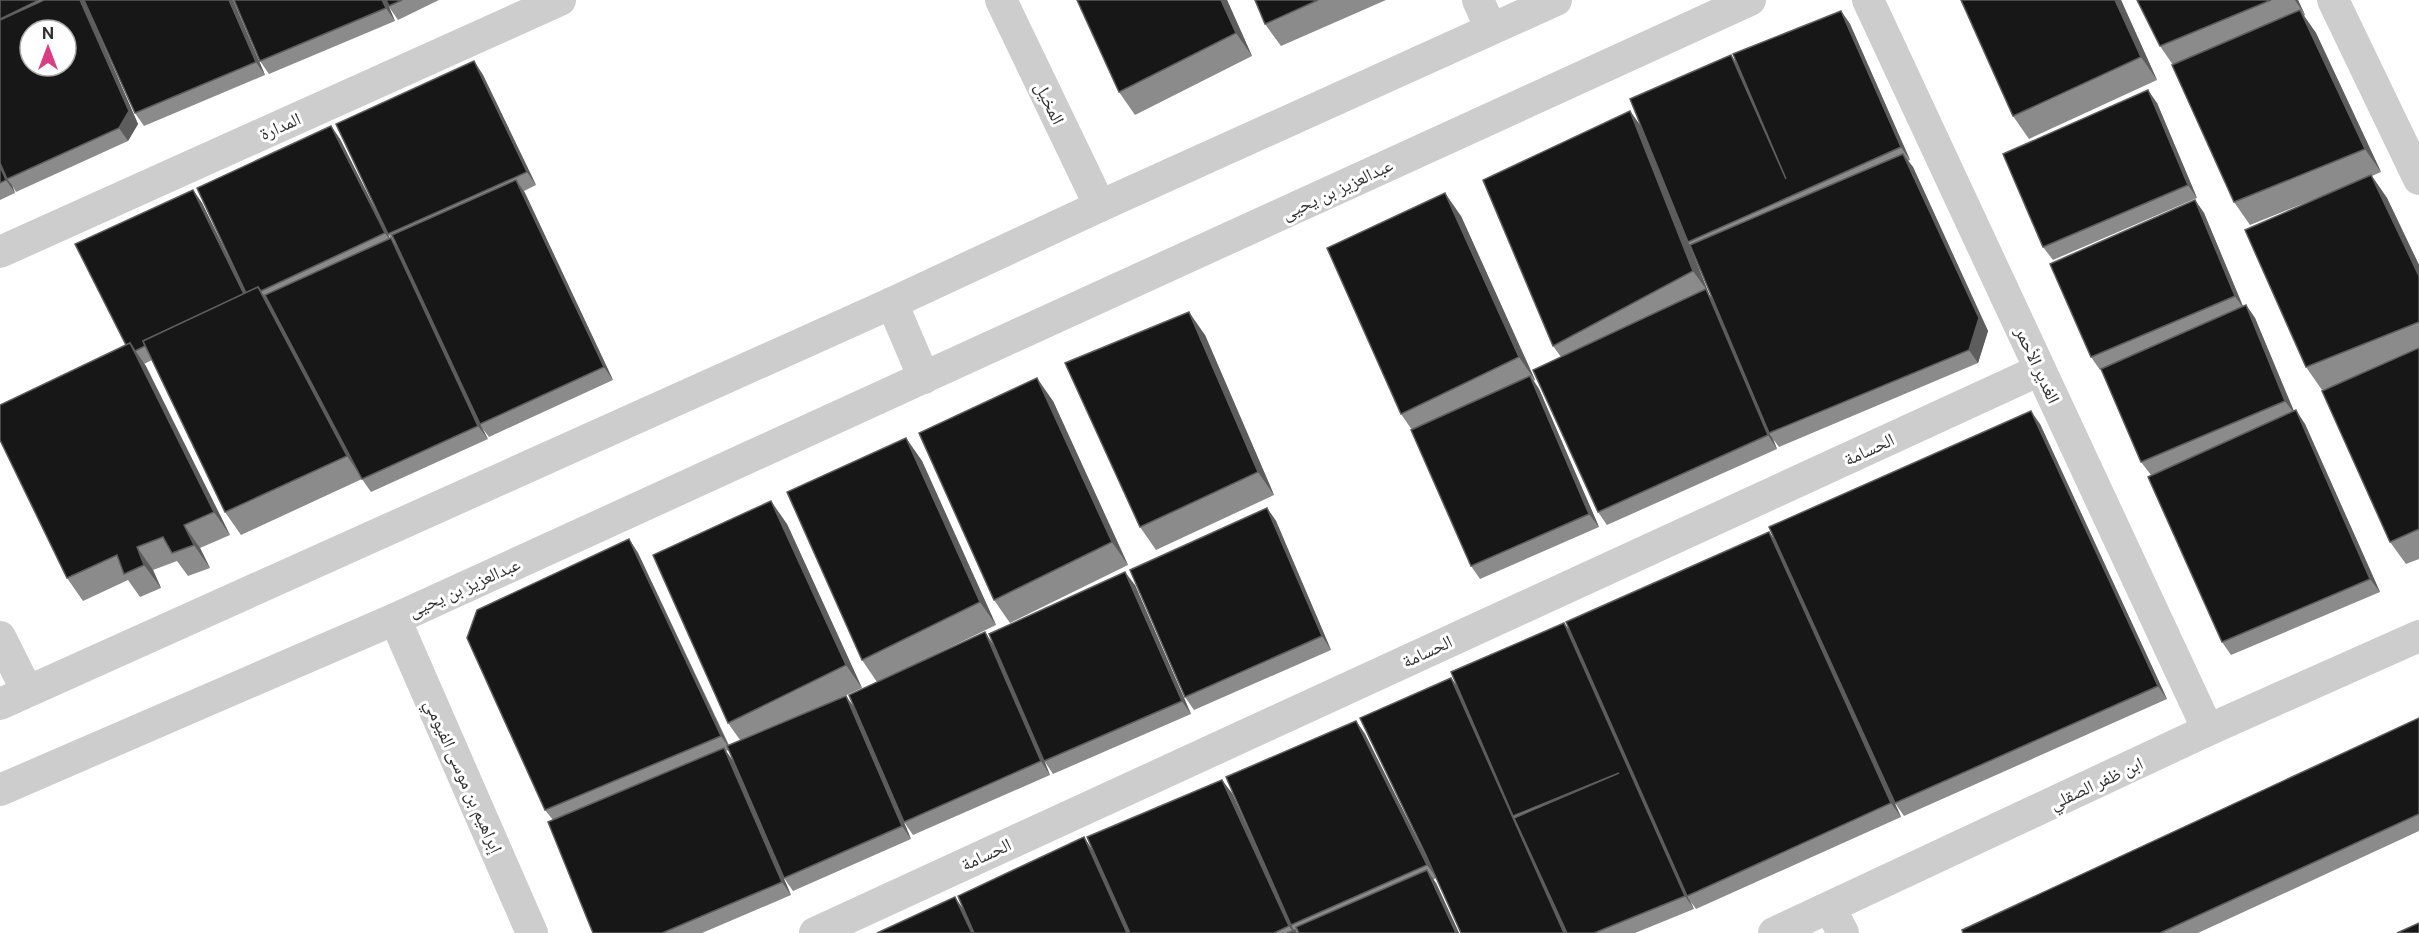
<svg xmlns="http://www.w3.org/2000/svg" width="2419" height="933" viewBox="0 0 2419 933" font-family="'Public Sans','Noto Naskh Arabic',sans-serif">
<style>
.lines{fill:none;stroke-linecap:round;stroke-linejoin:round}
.street{stroke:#cdcdcd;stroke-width:32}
.wall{fill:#8b8b8b;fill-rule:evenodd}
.shaded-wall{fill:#5d5d5d}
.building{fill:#171717;stroke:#5d5d5d;stroke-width:1.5;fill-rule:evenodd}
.labels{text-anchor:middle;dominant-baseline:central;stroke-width:6;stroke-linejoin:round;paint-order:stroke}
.street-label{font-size:18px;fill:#303030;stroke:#fff}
</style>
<rect width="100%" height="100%" fill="#fff"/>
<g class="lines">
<g class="street">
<path d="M1001 0 1100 206"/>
<path d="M1478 0 1490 27"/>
<path d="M1868 0 2208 730"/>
<path d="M2333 0 2419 179"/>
<path d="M0 252 560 0"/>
<path d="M892 303 924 378"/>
<path d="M395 619 532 933"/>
<path d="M0 637 27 691"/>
<path d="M0 704 892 303 1100 206 1556 0"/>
<path d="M0 790 395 619 1750 0"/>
<path d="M1830 908 1843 933"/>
<path d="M815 933 2040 370"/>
<path d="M1774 933 2208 730 2419 636"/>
</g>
</g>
<g class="wall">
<path d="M0 0H84L138 124 128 141 16 192 12 185 15 193 0 200Z"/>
<path d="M233 0 265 75 144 126 135 113Z"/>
<path d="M234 0H439L398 20 389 7 395 21 269 74 260 61Z"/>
<path d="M1077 0H1227L1252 56 1135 115 1119 92Z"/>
<path d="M1255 0H1386L1281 46 1265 24Z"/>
<path d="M2121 0 2157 80 2029 139 2013 116Z"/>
<path d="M2137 0H2298L2305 15 2304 16 2316 33 2381 172 2372 176 2387 198 2419 265V559L2406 564 2390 542 2338 384 2322 390 2306 367 2335 191 2250 225 2234 202 2173 65 2160 46Z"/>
<path d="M1841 11 1850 24 1910 160 1908 161 1913 167 1988 331 1978 363 1779 447 1773 439 1777 449 1607 525 1598 512 1561 357 1553 346 1630 111 1641 126 1737 63ZM1690 246 1713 300 1709 294Z"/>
<path d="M474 61 483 75 536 185 524 191 613 380 489 437 482 428 488 439 371 492 362 479 241 535 225 512 152 360 144 364 230 535 200 548 210 568 188 576 177 561 153 570 161 588 140 597 128 580 83 601 67 578 126 345 193 190 202 203 234 268 331 126 340 139 390 239 400 251 388 234Z"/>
<path d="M2157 103 2197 198 2053 260 2043 247Z"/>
<path d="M2195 200 2204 213 2243 306 2246 305 2255 318 2294 411 2305 424 2380 592 2231 655 2222 642 2179 463 2151 475 2141 462 2101 369 2100 370 2091 357Z"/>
<path d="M1461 216 1535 380 1534 381 1539 389 1599 527 1480 579 1471 566 1412 430 1401 414Z"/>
<path d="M1205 335 1274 495 1156 550 1140 527Z"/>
<path d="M1053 401 1128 565 1010 623 994 600Z"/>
<path d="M2040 424 2167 699 1904 816 1895 803 1860 726 1901 817 1696 909 1691 902 1694 909 1635 933H1461L1436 878 1433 880 1436 883 1459 933H877L963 909 1084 837 1093 851 1232 793 1269 875 1356 721 1365 734 1432 869 1451 678 1457 686 1568 628Z"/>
<path d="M906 438 922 461 996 625 924 660 985 632 994 646 1135 585 1191 714 1053 774 1045 762 1050 775 913 835 904 822 911 839 793 891 784 878 729 750 726 751 733 761 791 895 702 933H593L553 820 545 810 629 539 638 553 729 745 740 740 728 723 787 524 862 688 838 699 846 696 854 707 877 682 862 660Z"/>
<path d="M1267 508 1276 521 1331 650 1194 710 1185 697Z"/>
<path d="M2419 718V831L2198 933H1963Z"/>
</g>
<g class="shaded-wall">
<path d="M80 0H84L138 124 128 141 119 128Z"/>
<path d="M229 0H233L265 75 256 62Z"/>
<path d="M382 0H386L395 21 386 8Z"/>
<path d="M1221 0H1227L1252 56 1236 33Z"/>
<path d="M2115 0H2121L2157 80 2141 57Z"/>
<path d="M2295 0H2298L2305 15Z"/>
<path d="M2300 10 2316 33 2381 172 2365 149Z"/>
<path d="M1841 11 1850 24 1910 160 1901 147Z"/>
<path d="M1731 55 1740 68 1786 179Z"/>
<path d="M474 61 483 75 536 185 527 172Z"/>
<path d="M2148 90 2157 103 2197 198 2188 185Z"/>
<path d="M1630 111 1646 134 1688 242 1690 246 1709 294 1715 303 1769 433 1773 439 1777 449 1768 435 1706 289 1693 271Z"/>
<path d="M331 126 340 139 394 246 385 233Z"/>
<path d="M1903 154 1913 167 1988 331 1978 363 1969 350Z"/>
<path d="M0 158 7 179 12 185 15 193 6 180 0 166Z"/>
<path d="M2371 175 2387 198 2419 265V276Z"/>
<path d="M516 180 525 193 613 380 604 367Z"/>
<path d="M193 190 202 203 248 297 247 300Z"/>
<path d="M1445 193 1461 216 1535 380 1519 357Z"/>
<path d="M2195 200 2204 213 2244 309 2235 296Z"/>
<path d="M391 238 400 251 480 424 488 439 478 426Z"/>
<path d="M258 287 274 310 363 479 347 456Z"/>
<path d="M2246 305 2255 318 2295 414 2285 401Z"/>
<path d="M1189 312 1205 335 1274 495 1258 472Z"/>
<path d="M130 343 146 366 230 535 214 512Z"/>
<path d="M1530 376 1539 389 1599 527 1589 514Z"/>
<path d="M1037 378 1053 401 1128 565 1112 542Z"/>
<path d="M2296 410 2305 424 2380 592 2370 579Z"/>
<path d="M2031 411 2040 424 2167 699 2158 686Z"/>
<path d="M906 438 922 461 996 625 980 602Z"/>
<path d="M771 501 787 524 862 688 846 665Z"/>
<path d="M1267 508 1276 521 1331 650 1322 636Z"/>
<path d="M184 525 200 548 210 568 194 545Z"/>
<path d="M1769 532 1779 545 1901 817 1891 803Z"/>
<path d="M629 539 638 553 730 749 721 736Z"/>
<path d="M137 547 153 570 161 588 144 565Z"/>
<path d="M1125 572 1135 585 1191 714 1182 701Z"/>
<path d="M1564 623 1574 636 1687 896 1694 909 1685 896Z"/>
<path d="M985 632 994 646 1050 775 1041 761Z"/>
<path d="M1451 678 1460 691 1513 816 1521 828 1568 933H1564Z"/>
<path d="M846 696 855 709 911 839 902 826Z"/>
<path d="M1356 721 1365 734 1437 878 1427 865Z"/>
<path d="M724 748 733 761 791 895 782 882Z"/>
<path d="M1222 780 1232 793 1295 933H1294L1289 926Z"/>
<path d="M1084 837 1093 851 1130 933H1127Z"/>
<path d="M1427 870 1436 883 1459 933H1456Z"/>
<path d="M955 897 964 910 975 933H972Z"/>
</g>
<g class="building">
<path d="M0 0H39L0 19Z"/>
<path d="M44 0H80L129 111 119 128 7 179 0 163V20ZM30 30H66V66H30Z"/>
<path d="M84 0H229L256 62 135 113Z"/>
<path d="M234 0H382L386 8 260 61Z"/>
<path d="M386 0H402L389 6Z"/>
<path d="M1077 0H1221L1236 33 1119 92Z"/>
<path d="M1255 0H1318L1265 24Z"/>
<path d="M1961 0H2115L2141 57 2013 116Z"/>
<path d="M2137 0H2271L2160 46Z"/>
<path d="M2300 10 2365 149 2234 202 2172 65Z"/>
<path d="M1841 11 1901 147 1688 242 1630 99 1731 55 1786 179 1733 54Z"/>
<path d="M474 61 527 172 388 234 336 124Z"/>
<path d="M2148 90 2188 185 2043 247 2003 154Z"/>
<path d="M1630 111 1693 271 1553 346 1483 180Z"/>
<path d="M331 126 385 233 261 291 258 287 246 293 197 188Z"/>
<path d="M1903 154 1979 318 1969 350 1769 433 1690 245Z"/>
<path d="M0 166 6 180 0 183Z"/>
<path d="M2371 175 2419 276V322L2306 367 2245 230Z"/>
<path d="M516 180 604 367 480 424 392 235Z"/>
<path d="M193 190 244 294 143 341 145 346 135 351 130 343 126 345 75 244Z"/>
<path d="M1445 193 1519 357 1401 414 1327 248Z"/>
<path d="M2195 200 2235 296 2091 357 2050 264Z"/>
<path d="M391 238 478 426 362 479 265 295Z"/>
<path d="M258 287 347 456 225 512 143 341Z"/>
<path d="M1706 289 1768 435 1598 512 1533 370Z"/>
<path d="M2246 305 2285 401 2141 462 2101 369Z"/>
<path d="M1189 312 1258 472 1140 527 1065 363Z"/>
<path d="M130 343 214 512 184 525 194 545 172 553 163 537 137 547 144 565 124 574 117 555 67 578 0 440V405Z"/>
<path d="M2419 348V529L2390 542 2322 391Z"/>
<path d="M1530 376 1589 514 1471 566 1411 430Z"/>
<path d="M1037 378 1112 542 994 600 919 433Z"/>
<path d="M2296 410 2370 579 2222 642 2148 477Z"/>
<path d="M2031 411 2158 686 1895 803 1769 527Z"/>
<path d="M906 438 980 602 862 660 787 492Z"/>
<path d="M771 501 846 665 728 723 653 555Z"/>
<path d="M1267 508 1322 636 1185 697 1130 570Z"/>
<path d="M1769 532 1891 803 1687 896 1566 622Z"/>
<path d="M629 539 721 736 545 810 467 638 477 610Z"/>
<path d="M1125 572 1182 701 1044 761 989 634Z"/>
<path d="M1564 623 1685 896 1594 933H1567L1514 818 1619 773 1513 816 1451 672Z"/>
<path d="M985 632 1041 761 904 822 849 695Z"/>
<path d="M1451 678 1564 933H1461L1425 853 1360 718Z"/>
<path d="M846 696 902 826 784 878 727 746Z"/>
<path d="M2419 718V814L2160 933H1963L1962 930Z"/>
<path d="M1356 721 1427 865 1291 925 1226 777Z"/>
<path d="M724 748 782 882 662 933H593L548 822Z"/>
<path d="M1222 780 1289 926 1274 933H1130L1087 837Z"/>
<path d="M1084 837 1127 933H974L958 896Z"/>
<path d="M1427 870 1456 933H1299L1296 927Z"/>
<path d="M955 897 972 933H877Z"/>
<path d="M2419 923V933H2397Z"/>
<path d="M1295 930 1296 933H1287Z"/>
</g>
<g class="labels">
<g class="street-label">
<text transform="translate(1050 103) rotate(64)">المخيل</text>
<text transform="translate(280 126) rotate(-24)">المدارة</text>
<text transform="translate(1337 189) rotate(-25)">عبدالعزيز بن يحيى</text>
<text transform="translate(2038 365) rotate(65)">الغدير الأحمر</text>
<text transform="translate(1869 449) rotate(-25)">الحسامة</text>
<text transform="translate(464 587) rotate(-24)">عبدالعزيز بن يحيى</text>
<text transform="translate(1427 651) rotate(-25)">الحسامة</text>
<text transform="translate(464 776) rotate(66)">إبراهيم بن موسى الفيومي</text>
<text transform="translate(2096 783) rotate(-25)">ابن ظفر الصقلي</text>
<text transform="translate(986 854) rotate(-25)">الحسامة</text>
</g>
</g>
<g transform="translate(48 48)"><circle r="28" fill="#ffffff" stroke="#acacac" stroke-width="1.5"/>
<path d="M0-4.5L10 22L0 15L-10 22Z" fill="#dc3c84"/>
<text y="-9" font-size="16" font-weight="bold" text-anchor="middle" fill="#303030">N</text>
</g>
</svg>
